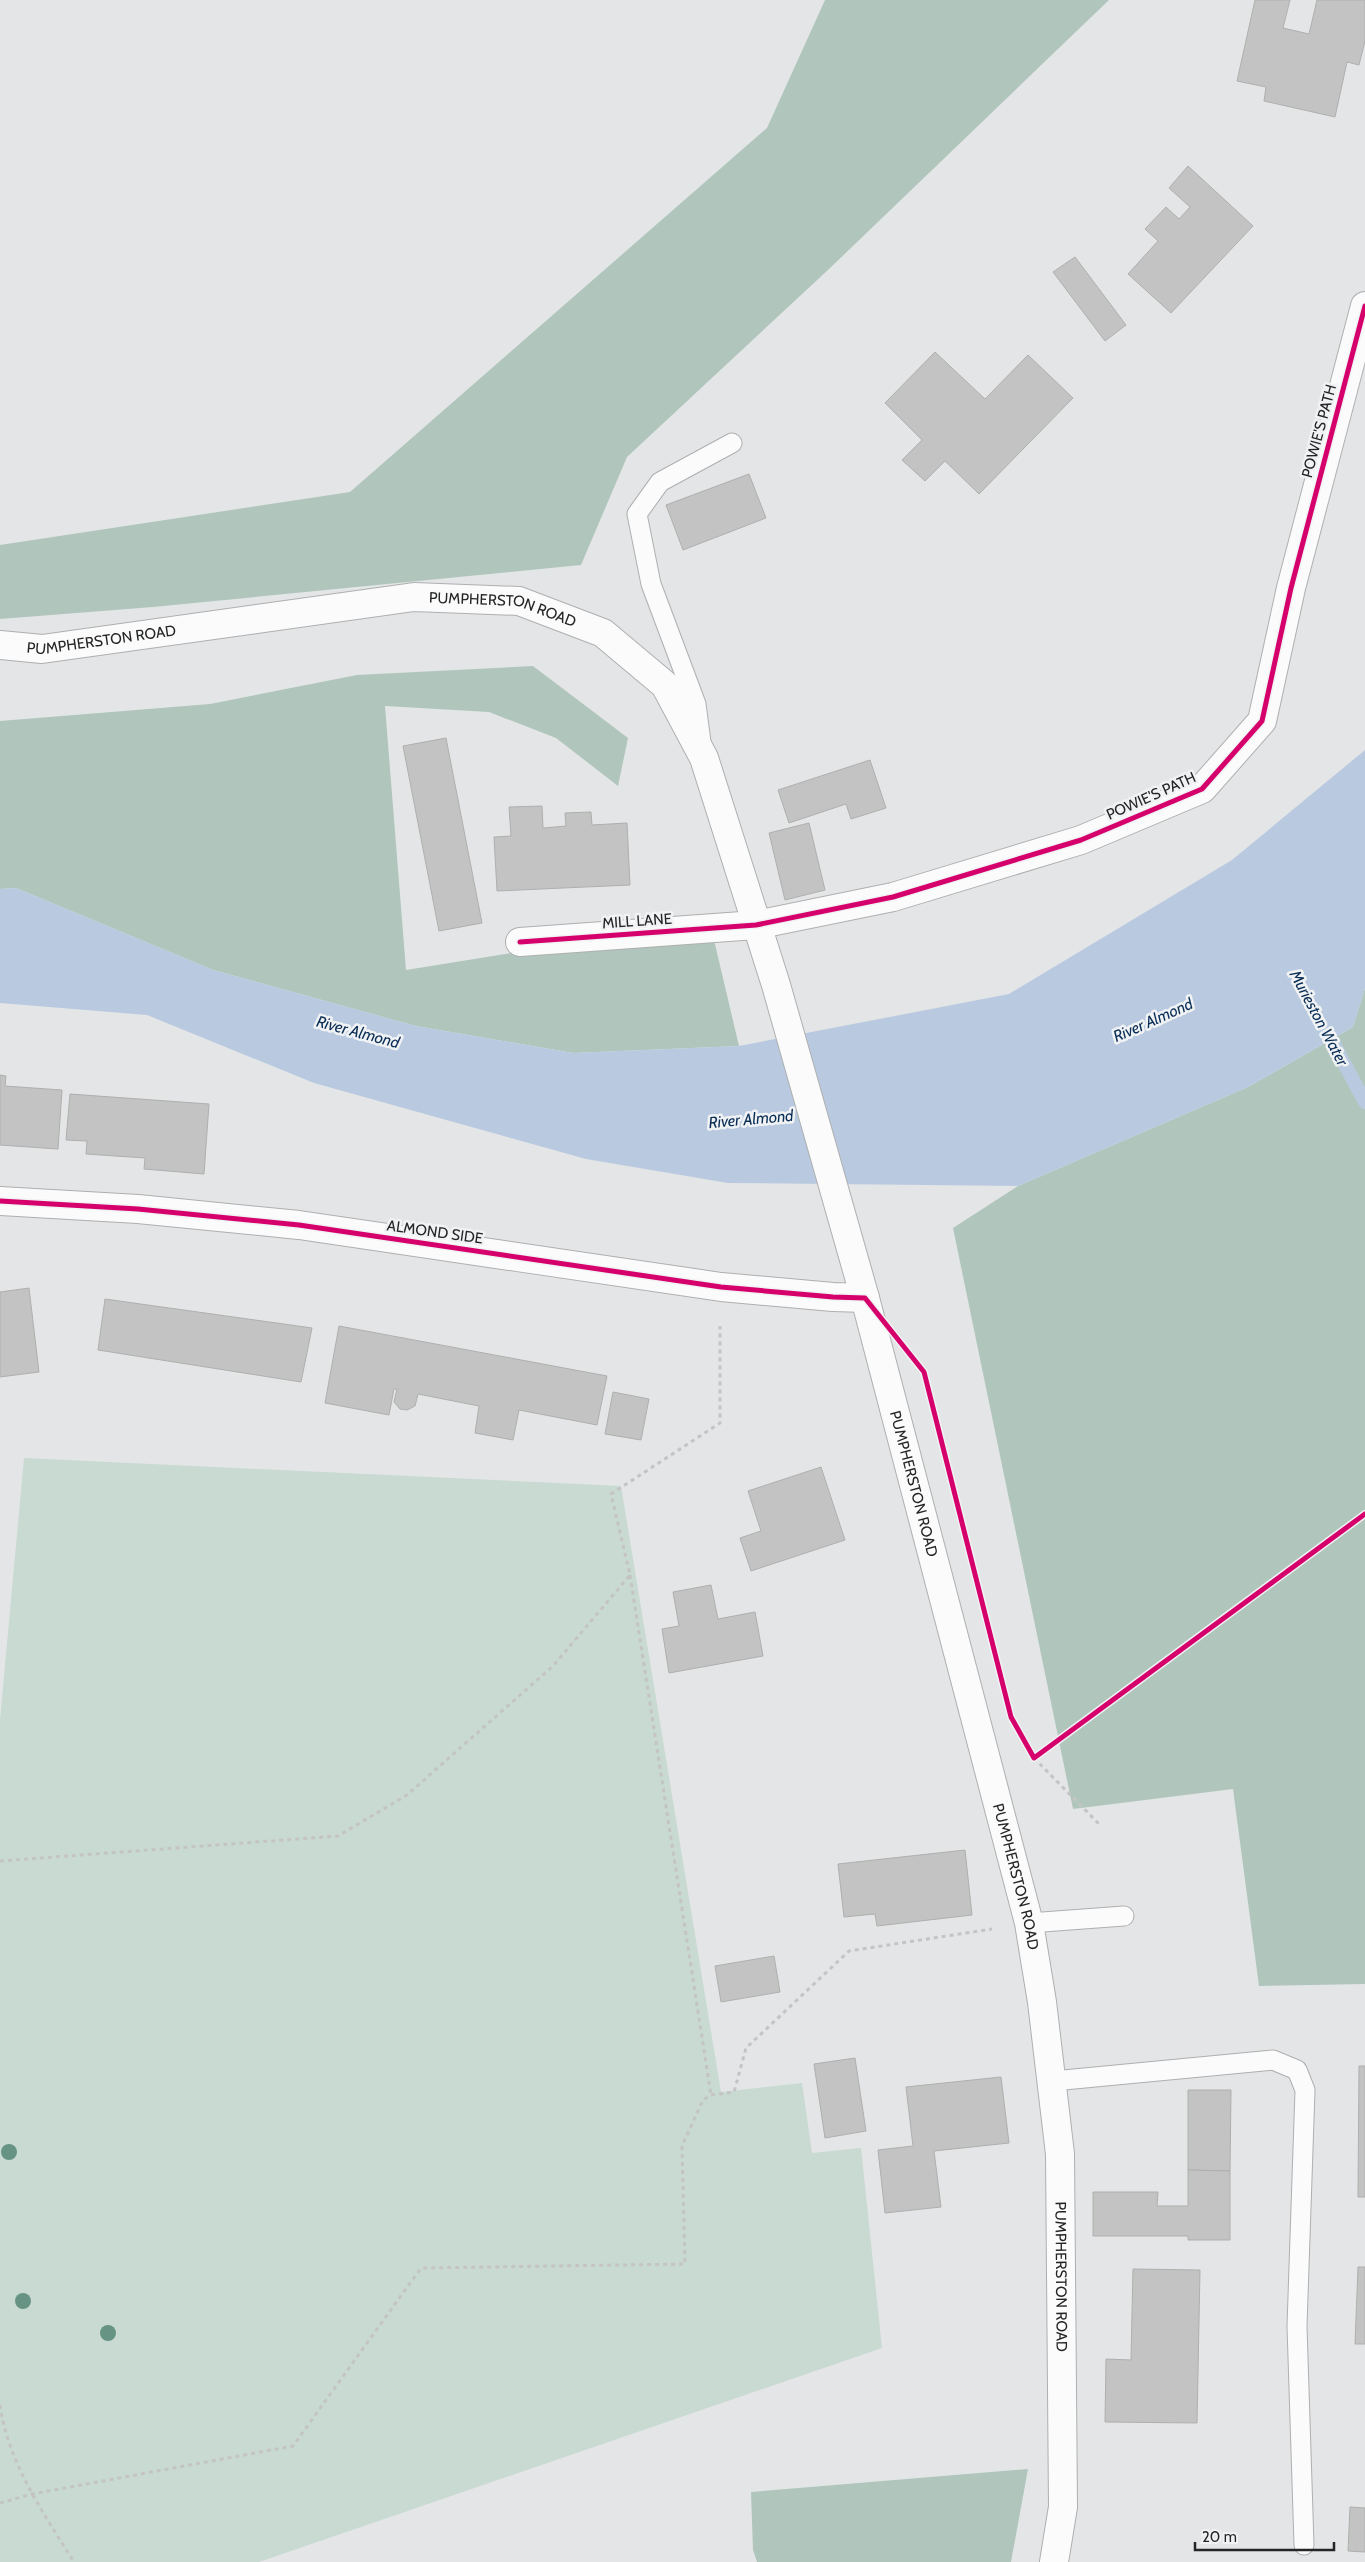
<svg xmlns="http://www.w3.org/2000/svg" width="1365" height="2562" viewBox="0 0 1365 2562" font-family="Cabin,sans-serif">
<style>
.green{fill:#c8dad2}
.forest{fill:#b0c6bc}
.water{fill:#b9cae0}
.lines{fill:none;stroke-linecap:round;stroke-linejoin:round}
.stream{stroke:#b9cae0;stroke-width:14}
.building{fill:#c3c3c3;stroke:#afafae}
.service-casing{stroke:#aeafb0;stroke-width:21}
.minor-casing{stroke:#aeafb0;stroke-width:30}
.secondary-casing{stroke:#aeafb0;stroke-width:30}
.path{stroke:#c4c4c5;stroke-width:3;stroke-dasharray:4 4;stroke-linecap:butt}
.service{stroke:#fbfbfb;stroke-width:19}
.minor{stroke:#fbfbfb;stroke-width:28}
.secondary{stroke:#fbfbfb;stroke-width:28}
.cycleway-casing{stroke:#f0f2f4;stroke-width:8}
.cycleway{stroke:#d6006c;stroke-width:5}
.tree{fill:#679385}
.labels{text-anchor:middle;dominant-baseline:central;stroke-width:5;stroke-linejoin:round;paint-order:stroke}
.street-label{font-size:15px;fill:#242526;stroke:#f0f2f4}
.water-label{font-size:16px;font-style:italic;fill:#0a2e56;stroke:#f0f2f4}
</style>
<rect width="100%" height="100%" fill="#e4e5e6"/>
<path class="green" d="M24 1458 621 1486 721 2092 802 2083 812 2153 861 2148 882 2348 259 2562H0V1720Z"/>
<g class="forest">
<path d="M825 0H1109L829 269 627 457 581 565 153 607 0 619V545L350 492 767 128Z"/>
<path d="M533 666 628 738 618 786 556 738 489 712 385 706 406 970 562 945 714 940 739 1046 573 1053 416 1026 213 970 16 888 0 889V721L210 704 357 675Z"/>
<path d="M1365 988V1984L1259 1986 1233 1789 1073 1809 953 1228 1018 1186 1248 1087 1353 1027Z"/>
<path d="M1028 2469 1011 2562H757L753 2550 751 2492Z"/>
</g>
<path class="water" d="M1365 750V988L1353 1027 1248 1087 1018 1186 728 1183 586 1159 314 1083 147 1015 0 1003V889L16 888 213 970 416 1026 573 1053 739 1046 1009 994 1232 860Z"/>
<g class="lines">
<path class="stream" d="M1323 1024 1365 1102"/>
</g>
<g class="building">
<path d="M1255 0H1290L1283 28 1309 34 1317 0H1365V41L1359 65 1347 62 1335 117 1264 101 1266 87 1237 81Z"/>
<path d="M1188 166 1253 226 1171 313 1128 274 1158 241 1145 229 1166 207 1179 219 1190 207 1169 188Z"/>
<path d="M1075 257 1126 325 1105 341 1053 272Z"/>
<path d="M935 352 985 399 1028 355 1073 398 979 494 945 461 925 481 902 460 922 440 885 403Z"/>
<path d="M749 474 766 518 683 550 666 505Z"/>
<path d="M446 738 482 923 439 931 403 746Z"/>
<path d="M870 760 886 808 851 819 846 804 789 823 778 790Z"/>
<path d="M542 806 543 828 566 826 565 813 591 812 592 825 627 823 630 885 497 891 494 837 511 836 509 807Z"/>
<path d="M809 823 825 890 785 900 769 833Z"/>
<path d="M0 1075 6 1076 5 1086 62 1090 58 1149 0 1145Z"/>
<path d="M70 1094 209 1104 204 1174 144 1169 145 1158 86 1154 87 1141 66 1140Z"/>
<path d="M29 1288 39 1372 0 1377V1292Z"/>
<path d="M105 1299 312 1328 301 1382 98 1350Z"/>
<path d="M339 1326 607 1376 597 1425 519 1410 513 1440 475 1433 479 1406 418 1394 415 1406 407 1410 400 1409 394 1402 397 1389H394L389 1415 325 1403Z"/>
<path d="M613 1392 649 1399 641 1440 605 1434Z"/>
<path d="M821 1467 845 1540 751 1571 740 1538 761 1531 748 1491Z"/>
<path d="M711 1585 718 1619 755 1612 763 1656 669 1673 662 1629 679 1626 673 1592Z"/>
<path d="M965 1850 972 1915 877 1926 875 1914 844 1917 838 1864Z"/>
<path d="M774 1956 780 1992 721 2002 715 1966Z"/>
<path d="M855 2058 866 2131 825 2138 814 2064Z"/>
<path d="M1359 2066H1365V2197H1358Z"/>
<path d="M1001 2077 1009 2143 934 2151 941 2207 885 2213 878 2150 913 2146 906 2087Z"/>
<path d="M1188 2090H1231L1230 2171 1188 2170Z"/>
<path d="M1188 2170 1230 2171V2240H1188V2236H1093V2192H1158L1157 2206H1188Z"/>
<path d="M1358 2267H1365V2344H1355Z"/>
<path d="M1133 2269 1200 2270 1197 2423 1105 2422 1106 2359 1131 2360Z"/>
<path d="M1350 2507 1365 2508V2552L1348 2551Z"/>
</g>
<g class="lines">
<g class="service-casing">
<g id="service">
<path d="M701 742 696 704 651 584 637 514 660 482 732 443"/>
<path d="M1029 1923 1124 1916"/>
<path d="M1053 2081 1273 2060 1297 2070 1305 2090 1297 2326 1304 2545"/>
</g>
</g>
<g class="minor-casing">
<g id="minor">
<path d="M520 942 756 925 893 897 1081 840 1202 789 1262 721 1291 588 1365 306"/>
<path d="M0 1201 138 1209 299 1225 721 1287 833 1297 865 1298"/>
</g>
</g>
<g class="secondary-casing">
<g id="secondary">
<path id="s1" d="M0 645 42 649 414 597 519 601 603 633 665 685 704 758 776 985 865 1298 1029 1923 1042 2002 1060 2154 1063 2507 1054 2562"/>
</g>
</g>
<g class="path">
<path d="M630 1575 711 2095"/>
<path d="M1034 1758 1099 1824"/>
<path d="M0 1861 338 1836 407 1795 553 1666 630 1575 611 1494 720 1423V1326"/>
<path d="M0 2405C8 2463 44 2514 74 2562"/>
<path d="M0 2503 32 2494 293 2446 421 2268 685 2264 682 2146 703 2100 711 2095 734 2092 746 2048 849 1951 992 1929"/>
</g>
<use href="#service" class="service"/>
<use href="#minor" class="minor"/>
<use href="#secondary" class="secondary"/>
<g class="cycleway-casing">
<g id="cycleway">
<path d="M520 942 756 925 893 897 1081 840 1202 789 1262 721 1291 588 1365 306"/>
<path d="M0 1201 138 1209 299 1225 721 1287 833 1297 865 1298 924 1372 1011 1717 1034 1758 1365 1514"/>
</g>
</g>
<use href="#cycleway" class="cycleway"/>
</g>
<g class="tree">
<circle cx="9" cy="2152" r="8"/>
<circle cx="23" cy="2301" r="8"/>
<circle cx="108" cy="2333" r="8"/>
</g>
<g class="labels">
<g class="street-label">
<text transform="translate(1319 431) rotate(-75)">POWIE'S PATH</text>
<text stroke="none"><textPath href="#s1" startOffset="508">PUMPHERSTON ROAD</textPath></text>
<text stroke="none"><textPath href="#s1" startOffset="102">PUMPHERSTON ROAD</textPath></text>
<text transform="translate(1151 796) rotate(-24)">POWIE'S PATH</text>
<text transform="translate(637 921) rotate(-4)">MILL LANE</text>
<text transform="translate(435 1232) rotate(8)">ALMOND SIDE</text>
<text stroke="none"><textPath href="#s1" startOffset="1532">PUMPHERSTON ROAD</textPath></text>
<text stroke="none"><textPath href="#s1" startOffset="1938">PUMPHERSTON ROAD</textPath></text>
<text stroke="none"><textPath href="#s1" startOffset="2342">PUMPHERSTON ROAD</textPath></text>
</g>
<g class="water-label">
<text transform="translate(1319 1018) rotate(62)">Murieston Water</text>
<text transform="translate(1153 1020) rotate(-24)">River Almond</text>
<text transform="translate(358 1032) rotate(15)">River Almond</text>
<text transform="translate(751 1119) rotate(-5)">River Almond</text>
</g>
</g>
<path d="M1195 2542v8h139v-8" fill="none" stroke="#242526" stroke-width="2.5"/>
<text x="1202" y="2542" font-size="15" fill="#242526" stroke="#f0f2f4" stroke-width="4" paint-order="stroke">20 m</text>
</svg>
